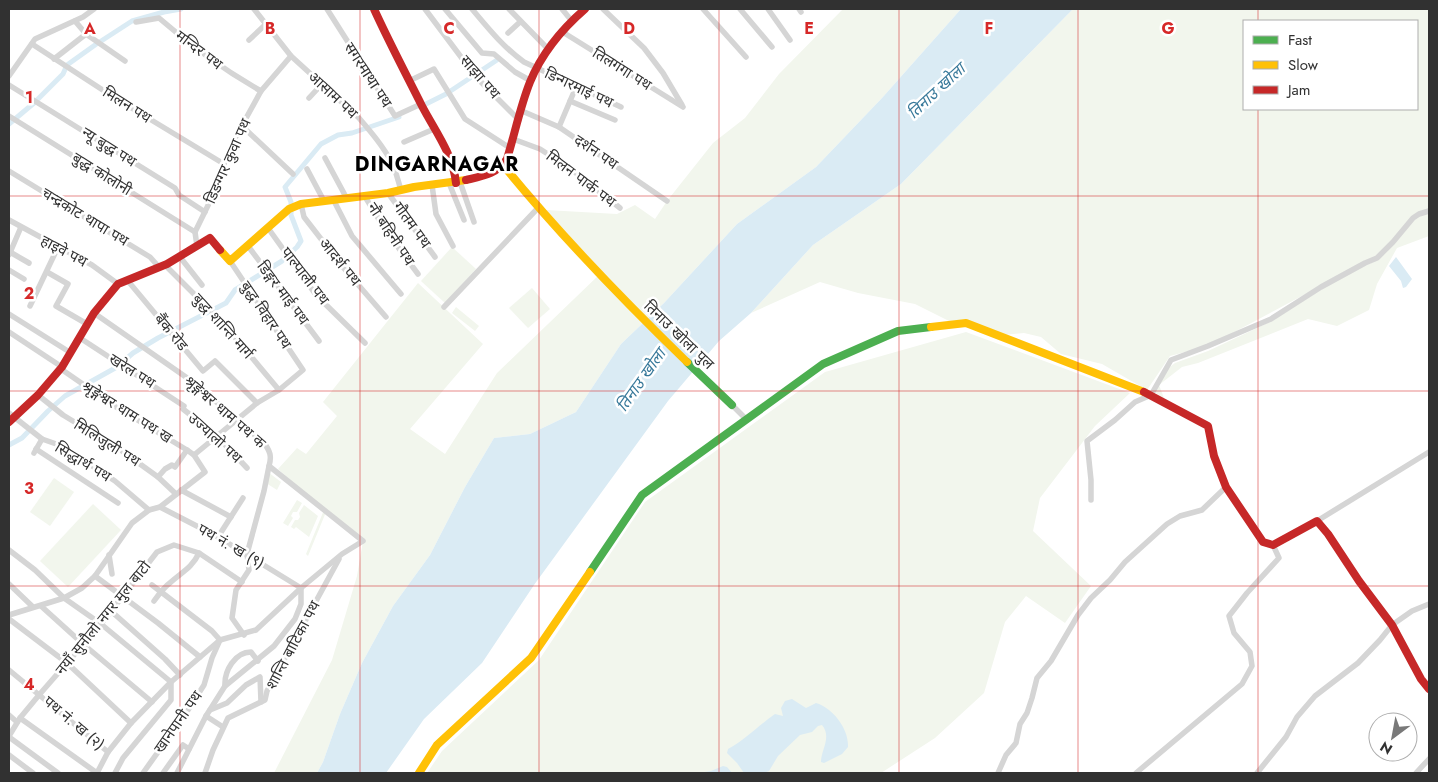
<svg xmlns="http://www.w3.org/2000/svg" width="1438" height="782" viewBox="0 0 1438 782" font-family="Jost,'Noto Sans Devanagari',sans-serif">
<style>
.green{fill:#f2f6ed;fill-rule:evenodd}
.water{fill:#daebf4}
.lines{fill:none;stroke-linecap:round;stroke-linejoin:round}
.canal{stroke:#daebf4;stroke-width:5}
.street{stroke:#d5d5d5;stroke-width:5.5}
.fast{stroke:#4caf50;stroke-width:8}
.slow{stroke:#ffc107;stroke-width:8}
.jam{stroke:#c62828;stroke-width:8}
.grid{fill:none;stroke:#d62828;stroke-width:1;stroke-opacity:0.55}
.labels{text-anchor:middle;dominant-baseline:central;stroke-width:5;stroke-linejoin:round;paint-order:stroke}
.street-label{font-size:15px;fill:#313131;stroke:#fff}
.water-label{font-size:16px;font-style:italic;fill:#38799a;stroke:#fff}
.district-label{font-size:20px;font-weight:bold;letter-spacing:1px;fill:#000;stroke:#fff}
.grid-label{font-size:16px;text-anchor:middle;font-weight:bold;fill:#d62828;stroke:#fff;stroke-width:5;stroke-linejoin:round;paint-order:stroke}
</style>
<rect width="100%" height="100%" fill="#fff"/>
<g class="green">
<path d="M843 9H961L882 98 816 167 737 224 664 303 621 344 576 412 530 434 494 438 465 487 430 555 393 606 362 663 340 714 323 762 317 773H274L332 660 357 576 363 541 326 512 308 556 306 554 324 510 278 469 297 448 306 454 337 416 323 402 418 283 483 344 410 429 445 454 497 373 601 273 546 210 617 214 635 205 655 219 667 201 713 143 745 118 779 74Z"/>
<path d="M1073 9H1429V210L1421 212 1375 257 1225 337 1200 348 1170 356 1147 390 1102 364 1061 354 1041 337 1024 333 1004 335 949 321 915 304 858 293 820 282 751 313 813 245 901 184ZM1244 21H1417V109H1244Z"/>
<path d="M1429 212V236L1397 248 1377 284 1369 310 1337 326 1308 319 1198 363 1182 367 1159 385 1164 398 1154 392 1167 369 1175 363 1208 351 1270 322 1327 286 1359 268 1374 262 1414 218Z"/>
<path d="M452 247 476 269 445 303 421 281Z"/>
<path d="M532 288 550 309 528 328 509 308Z"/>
<path d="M456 307 479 326 475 331 452 313Z"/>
<path d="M966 332 1130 393 1095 426 1040 498 1033 531 1091 586 1065 623 1026 596 1005 622 984 693 935 738 881 773H427L442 751 539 660 645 502 825 372Z"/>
<path d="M268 472 281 482 277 490 266 483Z"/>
<path d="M54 478 74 492 50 526 30 512Z"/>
<path d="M297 500 302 503 297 512H293L291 516 293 518 288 526 283 523Z"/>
<path d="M93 504 121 530 68 587 40 561Z"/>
<path d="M304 505 318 516 309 537 296 527 294 529 291 527 295 520H298L300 517 299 513Z"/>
</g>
<g class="water">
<path d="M961 9H1073L901 184 813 245 751 313 719 341 668 401 534 585 482 663 424 719 386 773H317L323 762 340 714 362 663 393 606 430 555 465 487 494 438 530 434 576 412 621 344 664 303 737 224 816 167 882 98Z"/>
<path d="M1396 257 1412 279 1406 287 1403 288 1401 281 1389 266Z"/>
<path d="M792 699 806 708 816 703C833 708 849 729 848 747L842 754 824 763 821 762C821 750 832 737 822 725L818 726 812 732 800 735 778 756 769 771 764 773H744L737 763 727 753 728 749C745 740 759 725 775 714L783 716 781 708 785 701Z"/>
<path d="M723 766 727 767 732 773H698L711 771Z"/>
</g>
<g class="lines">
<g class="canal">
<path d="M420 107 446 94 497 60"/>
<path d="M9 124 34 103 63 74 67 65 95 45 132 21 164 12 181 9"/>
<path d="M9 445 22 438 48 411 65 396 117 367 133 353 158 338 226 303 235 290 282 261 297 247 301 241 291 215V202L285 187 321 144 338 135 352 133 399 117"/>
</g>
<g class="street">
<path d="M254 9 291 56 359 118C371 132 383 146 392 163 396 171 398 181 401 190"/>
<path d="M327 9 395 116 421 104"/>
<path d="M425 9 476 77 519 120"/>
<path d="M445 9 482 53 494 54 515 72 531 81"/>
<path d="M472 9C488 28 503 47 524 62L621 107"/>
<path d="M509 9 548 49"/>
<path d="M562 9 571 20"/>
<path d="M603 9 644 48 663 73 682 105"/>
<path d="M703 9 746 57"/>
<path d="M740 9 772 47"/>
<path d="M768 9 790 40"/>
<path d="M799 9 801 12"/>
<path d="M75 21 86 34 125 61"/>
<path d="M136 22 159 18C191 46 224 70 261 91"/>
<path d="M561 31 683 107"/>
<path d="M508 33 520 22"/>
<path d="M249 40 266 24"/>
<path d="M32 44 115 98 224 164"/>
<path d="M54 59 86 34"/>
<path d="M9 76 35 39 83 17 94 9"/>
<path d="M409 81 434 69 465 119 510 148"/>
<path d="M9 85 175 188 179 195 205 212"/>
<path d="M309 98 322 84"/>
<path d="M570 101 615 120"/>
<path d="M522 111 559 127 667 201"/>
<path d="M9 116 195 232"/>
<path d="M242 126 293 174"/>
<path d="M559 127 576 87"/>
<path d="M513 139 540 149 571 169 620 208"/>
<path d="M404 142 434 129"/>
<path d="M325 158 346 197"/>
<path d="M307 169 324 201"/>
<path d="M9 171 150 257 159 267"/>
<path d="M460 182 474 222"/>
<path d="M449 183 464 220"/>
<path d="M432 185 436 214 453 246"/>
<path d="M388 193 435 257"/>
<path d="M364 195 386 231 418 274"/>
<path d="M333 199 352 236 401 294"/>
<path d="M301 204 304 217 342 266 386 317"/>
<path d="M9 220 92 265 118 284"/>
<path d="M268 228 316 295 365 343"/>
<path d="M197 246 195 232 217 187 224 164 234 140 261 91 291 56"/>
<path d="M248 246 319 341"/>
<path d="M10 252 29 263"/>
<path d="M9 255 21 227"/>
<path d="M180 257 202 285"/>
<path d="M165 265 223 323 279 390"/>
<path d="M9 270 24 279"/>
<path d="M47 272 68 284 56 306 87 324"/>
<path d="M128 281 203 371 215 361 257 403"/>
<path d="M30 306 58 247"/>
<path d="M444 307 537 209"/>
<path d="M94 313 193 382 264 443C270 451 272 456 269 466L363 541 342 554 301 588 256 630 220 640 171 682 131 723 108 752 97 773"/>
<path d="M9 314 71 353"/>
<path d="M9 332 62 367"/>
<path d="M80 338 184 406"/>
<path d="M38 395 63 415 122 451 158 477 176 494"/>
<path d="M732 405 746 419"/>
<path d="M183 409 217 436 247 468"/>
<path d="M9 413 42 439 62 446 115 481 149 510"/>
<path d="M36 449 118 503"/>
<path d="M34 453 42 439"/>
<path d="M194 455 257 403 279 390 303 370 230 261"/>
<path d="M158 477 165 469 172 465 175 467 187 450"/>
<path d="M181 490 231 517"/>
<path d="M1091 500V480L1087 441 1115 420 1135 402 1151 395 1171 360 1208 346 1271 319 1321 287 1365 263 1377 258 1393 242 1413 218 1419 214 1429 211"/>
<path d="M160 507 218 537 301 588"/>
<path d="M1317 521 1429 452"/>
<path d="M218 537 243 498"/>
<path d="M9 550 35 570 64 598 101 624 171 682V700L123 758 115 773"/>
<path d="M109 555 112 574"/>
<path d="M95 576 158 623 200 657"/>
<path d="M9 584 33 607"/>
<path d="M154 601C159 594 164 587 171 582 182 572 192 568 199 553"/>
<path d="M41 606 83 644 152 702"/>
<path d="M111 611 165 659 180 675"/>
<path d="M9 615 64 598 82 588 95 576 132 523 149 510 160 507 205 472 194 455 187 450 116 407 61 369"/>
<path d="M9 619 67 663 131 723"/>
<path d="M244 635 232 618 236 590 249 570 247 554 264 491 269 466"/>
<path d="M9 670 108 752"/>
<path d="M225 686C224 671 235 652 251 652L258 661"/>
<path d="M210 710 227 703 246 685 260 677 261 702"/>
<path d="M9 715 17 722"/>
<path d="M206 716 223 727"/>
<path d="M20 718 97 773"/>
<path d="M9 736 20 718 39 695 101 624 157 552 174 545 199 553 242 582"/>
<path d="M9 737 58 773"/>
<path d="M9 755 33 773"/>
<path d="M143 773 188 710 204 685 212 658 220 640 212 631 152 585"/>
<path d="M163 773 183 745 189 749"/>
<path d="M177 773 206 716 225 686 274 646 295 619 301 604V588"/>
<path d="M205 773 213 750 228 718 265 700 267 691 339 559"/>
<path d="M998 773 1006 755 1016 743 1020 724 1027 713 1032 698 1037 678 1051 661 1078 615 1091 598 1110 580 1125 562 1167 524 1180 516 1202 510 1226 487"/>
<path d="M1136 773 1242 684 1252 666 1250 652 1234 633 1229 616 1247 593 1279 558 1273 545"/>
<path d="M1257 773 1286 737 1297 717 1315 696 1358 663 1380 640 1392 625 1412 611 1429 604"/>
<path d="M1416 773 1429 759"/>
</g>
<g class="fast">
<path d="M687 362 732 405"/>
<path d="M590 572 642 495 823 364 898 331 931 327"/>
</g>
<g class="slow">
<path d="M503 165C560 235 622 299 687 362"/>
<path d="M220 250 230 261 289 209 301 204 388 193 414 187 466 180"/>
<path d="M931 327 966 323 1144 392"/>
<path d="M419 773 437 745 531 658 590 572"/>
</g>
<g class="jam">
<path d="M374 9C389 42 406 74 422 106 435 131 453 154 456 183"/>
<path d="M466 180C483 176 497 174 507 159 515 133 520 107 530 82 542 53 562 29 585 9"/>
<path d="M1144 392 1208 426 1214 456 1226 487 1263 542 1273 545 1317 521 1328 534 1359 581 1392 625 1421 679 1429 689"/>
<path d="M9 422 38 395 62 367 94 313 118 284 167 264 210 238 220 250"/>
</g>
</g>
<path class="grid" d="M180 9V773M360 9V773M539 9V773M719 9V773M899 9V773M1078 9V773M1258 9V21M1258 109V773M9 196H1429M9 391H1429M9 586H1429"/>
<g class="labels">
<g class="street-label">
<text transform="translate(199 50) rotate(37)">मन्दिर पथ</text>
<text transform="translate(622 69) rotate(32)">तिलगंगा पथ</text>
<text transform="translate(368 75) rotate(57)">सगरमाथा पथ</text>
<text transform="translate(480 77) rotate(49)">साझा पथ</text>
<text transform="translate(579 88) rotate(25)">डिन्गरमाई पथ</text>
<text transform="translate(333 95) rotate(43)">आसाम पथ</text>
<text transform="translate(127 105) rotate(32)">मिलन पथ</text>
<text transform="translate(109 147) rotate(32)">न्यू बुद्ध पथ</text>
<text transform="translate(596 152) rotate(34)">दर्शन पथ</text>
<text transform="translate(228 161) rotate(-66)">डिङग्गर कुवा पथ</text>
<text transform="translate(102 174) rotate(32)">बुद्ध कोलोनी</text>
<text transform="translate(581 179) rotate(37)">मिलन पार्क पथ</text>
<text transform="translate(85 217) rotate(31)">चन्द्रकोट थापा पथ</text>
<text transform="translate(412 225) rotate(54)">गौतम पथ</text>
<text transform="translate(391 234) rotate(56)">नौ बहिनी पथ</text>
<text transform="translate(64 251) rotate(28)">हाइवे पथ</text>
<text transform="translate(340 262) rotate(51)">आदर्श पथ</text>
<text transform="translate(305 276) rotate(52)">पाल्पाली पथ</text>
<text transform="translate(283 293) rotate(53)">डिङ्गर माई पथ</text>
<text transform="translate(266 315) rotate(56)">बुद्ध विहार पथ</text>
<text transform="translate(223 326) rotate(48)">बुद्ध शान्ति मार्ग</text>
<text transform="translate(171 332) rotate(50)">बैंक रोड</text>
<text transform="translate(679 335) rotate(44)">तिनाउ खोला पुल</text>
<text transform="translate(132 371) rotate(32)">खरेल पथ</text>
<text transform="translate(127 412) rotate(32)">श्रृङ्गेश्वर धाम पथ ख</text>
<text transform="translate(225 412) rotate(41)">श्रृङ्गेश्वर धाम पथ क</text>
<text transform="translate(215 438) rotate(42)">उज्यालो पथ</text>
<text transform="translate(107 443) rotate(32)">मिलिजुली पथ</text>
<text transform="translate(83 462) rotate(31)">सिद्धार्थ पथ</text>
<text transform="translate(231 546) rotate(30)">पथ नं. ख (९)</text>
<text transform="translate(103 618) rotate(-51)">नयाँ सुनौलो नगर मुल बाटो</text>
<text transform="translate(293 645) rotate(-62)">शान्ति बाटिका पथ</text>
<text transform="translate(178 722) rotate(-55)">खानेपानी पथ</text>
<text transform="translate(74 723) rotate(40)">पथ नं. ख (२)</text>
</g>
<g class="water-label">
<text transform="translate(936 91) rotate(-43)">तिनाउ खोला</text>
<text transform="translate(641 380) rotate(-55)">तिनाउ खोला</text>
</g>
<g class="district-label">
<text x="437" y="164">DINGARNAGAR</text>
</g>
</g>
<g class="grid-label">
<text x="90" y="34">A</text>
<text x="270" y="34">B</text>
<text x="449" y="34">C</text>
<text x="629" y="34">D</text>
<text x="809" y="34">E</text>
<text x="989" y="34">F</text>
<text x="1168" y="34">G</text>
<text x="29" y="103">1</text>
<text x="29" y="299">2</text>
<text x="29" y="494">3</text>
<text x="29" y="690">4</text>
</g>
<rect width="1438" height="782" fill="none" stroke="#313131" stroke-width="20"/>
<rect x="1243" y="20" width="175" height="90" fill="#ffffff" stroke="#adadad"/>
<rect x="1253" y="36" width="25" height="8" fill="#4caf50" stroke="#adadad"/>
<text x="1288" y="45" font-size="15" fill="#313131">Fast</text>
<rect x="1253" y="61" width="25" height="8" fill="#ffc107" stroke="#adadad"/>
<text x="1288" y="70" font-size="15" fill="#313131">Slow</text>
<rect x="1253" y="86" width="25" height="8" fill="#c62828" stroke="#adadad"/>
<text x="1288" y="95" font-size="15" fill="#313131">Jam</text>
<g transform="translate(1393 737) rotate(212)"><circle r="24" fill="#ffffff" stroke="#adadad"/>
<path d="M0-4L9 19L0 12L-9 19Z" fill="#797979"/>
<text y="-8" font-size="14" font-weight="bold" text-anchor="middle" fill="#313131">N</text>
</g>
</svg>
